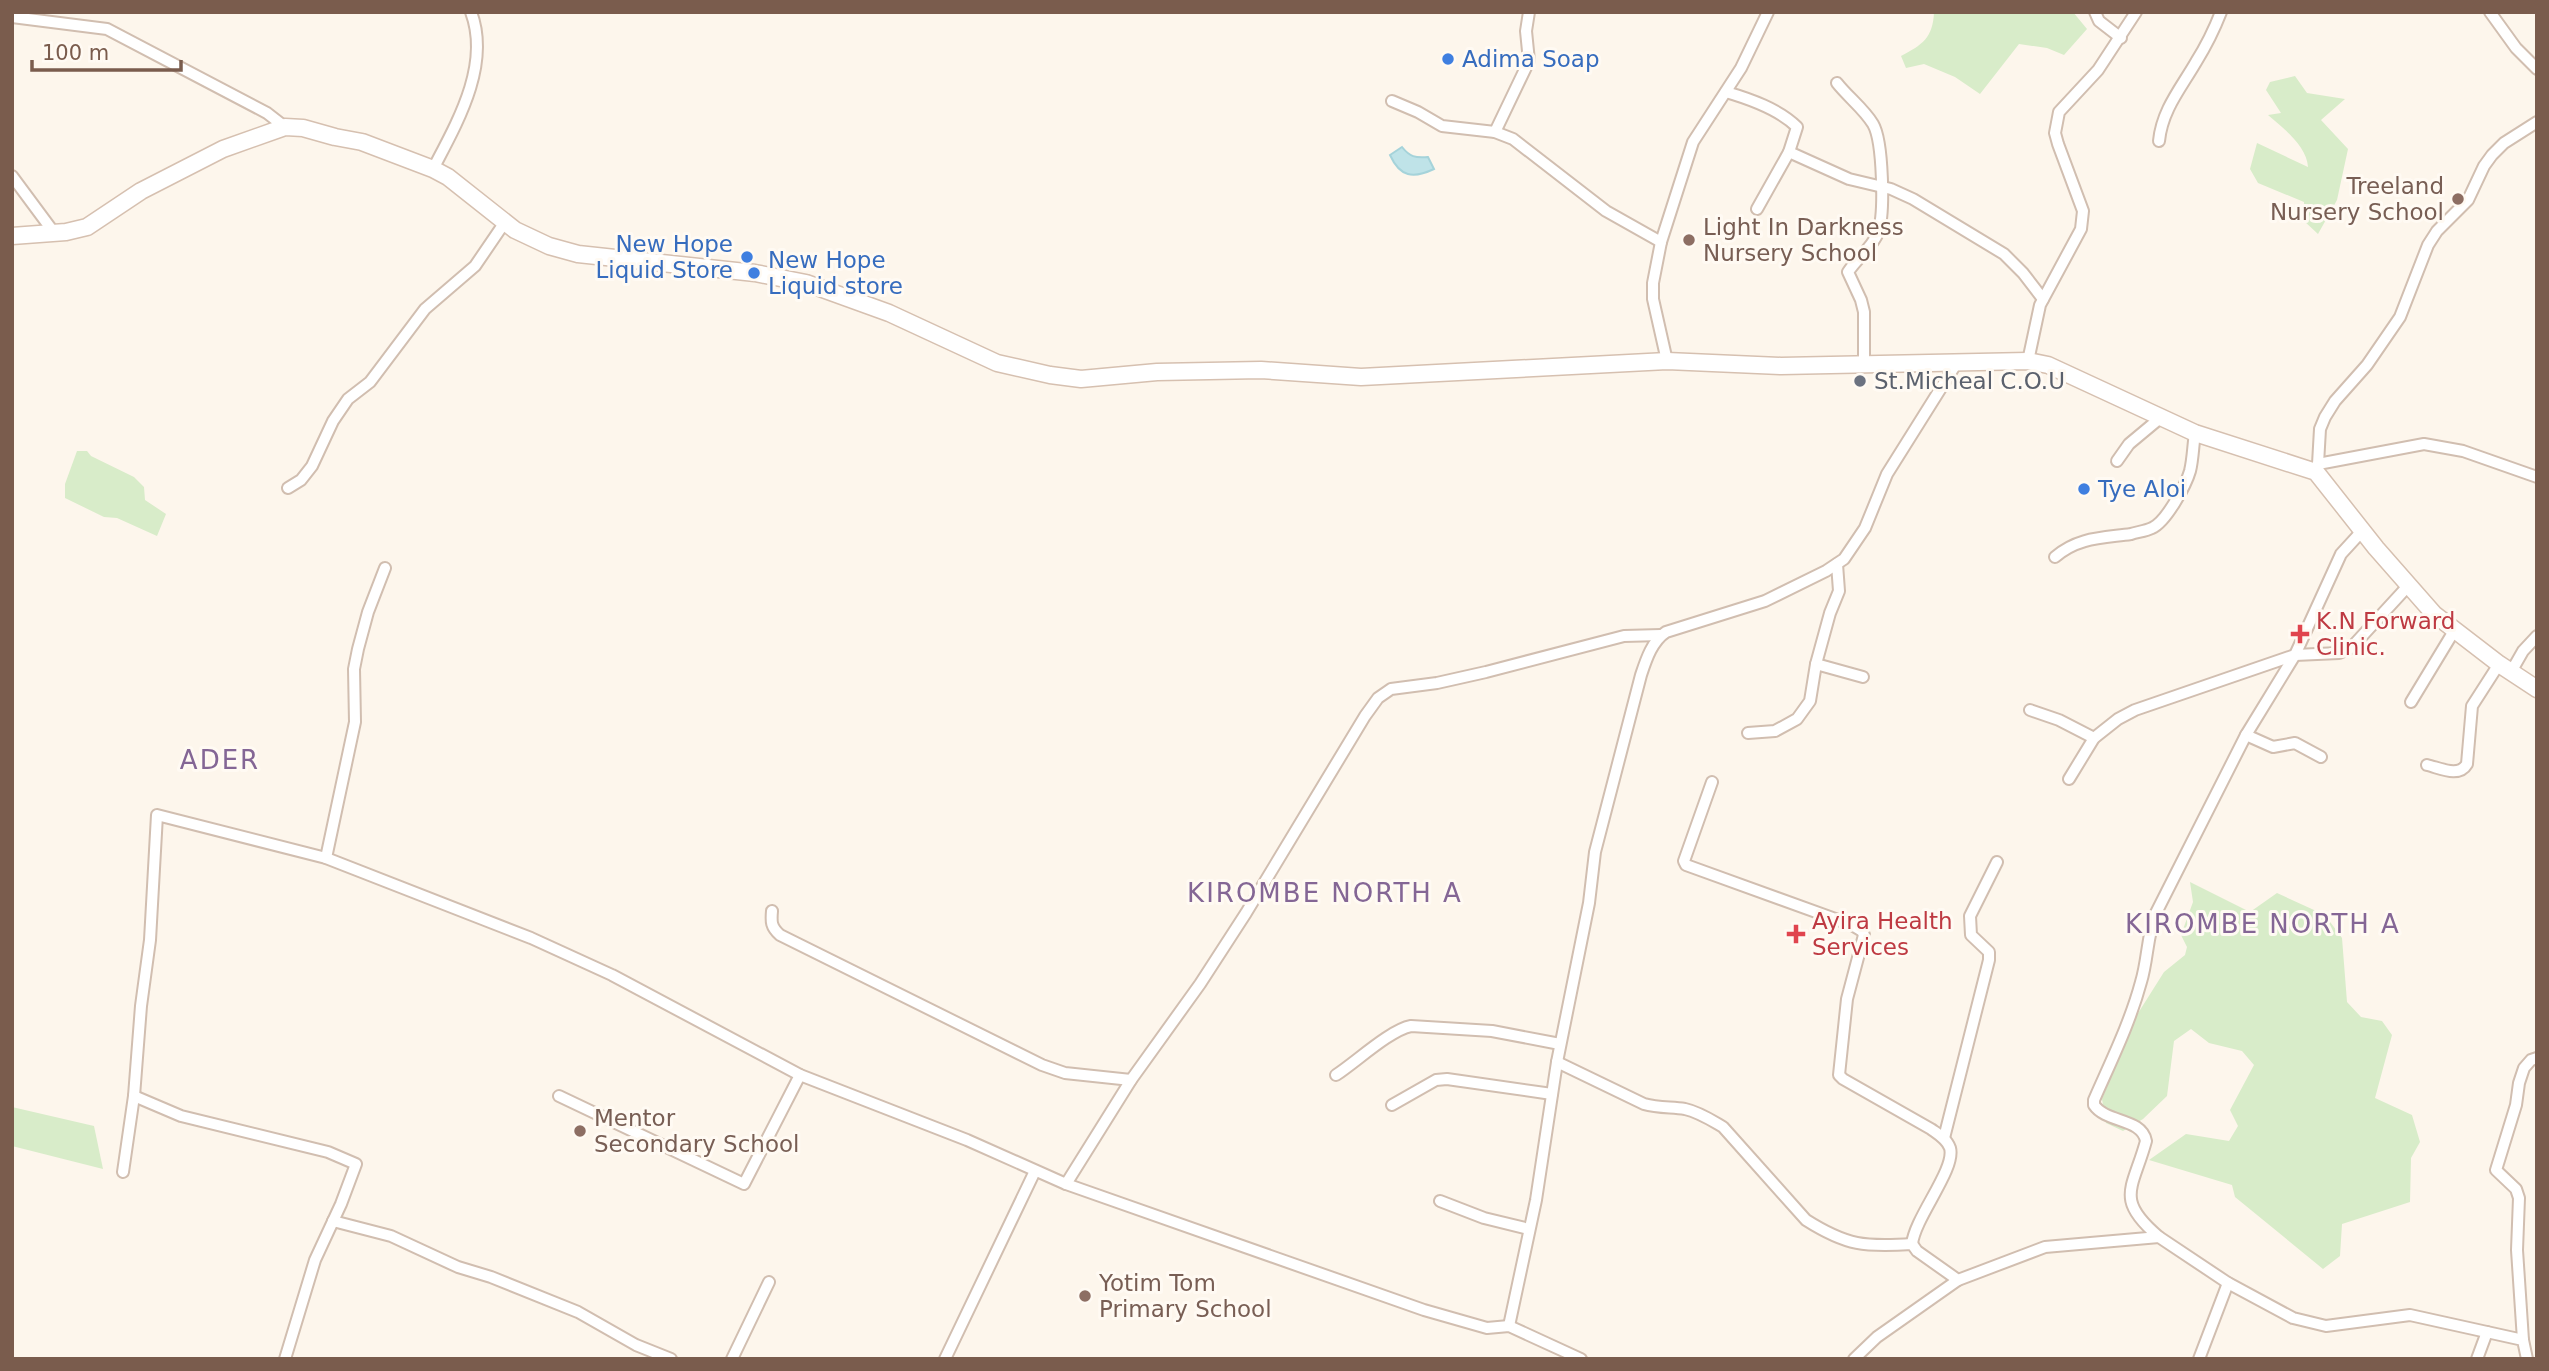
<svg xmlns="http://www.w3.org/2000/svg" width="2549" height="1371" viewBox="0 0 2549 1371" font-family="'DejaVu Sans',sans-serif">
<style>
.green{fill:#d8ecc9}
.water{fill:#bfe3e8;stroke:#a5d3da;stroke-width:2}
.lines{fill:none;stroke-linecap:round;stroke-linejoin:round}
.street-casing{stroke:#d1beb0;stroke-width:14}
.secondary-casing{stroke:#d6c0b0;stroke-width:19}
.street{stroke:#fff;stroke-width:10}
.secondary{stroke:#fff;stroke-width:16}
.shop-dot{fill:#3f7fe0;stroke:#fffaf3;stroke-width:2.5}
.education-dot{fill:#8d6e63;stroke:#fffaf3;stroke-width:2.5}
.worship-dot{fill:#6b7280;stroke:#fffaf3;stroke-width:2.5}
.health-dot{fill:#e0444e;stroke:#fffaf3;stroke-width:2.5}
.labels{text-anchor:middle;dominant-baseline:central;stroke-width:6;stroke-linejoin:round;paint-order:stroke}
.shop-label{font-size:23px;fill:#366cbe;stroke:#fffaf3;text-anchor:start}
.education-label{font-size:23px;fill:#785e54;stroke:#fffaf3;text-anchor:start}
.worship-label{font-size:23px;fill:#5b616d;stroke:#fffaf3;text-anchor:start}
.health-label{font-size:23px;fill:#be3a42;stroke:#fffaf3;text-anchor:start}
.quarter-label{font-size:26px;letter-spacing:2px;fill:#846695;stroke:#fffaf3}
</style>
<rect width="100%" height="100%" fill="#fdf6ec"/>
<g class="green">
<path d="M1934 12H2073L2087 29 2064 55 2047 48 2019 44 1980 94 1955 77 1924 64 1906 68 1901 56C1922 45 1933 38 1934 12Z"/>
<path d="M2295 76 2307 93 2345 99 2321 120 2348 149 2337 200 2318 234 2304 221V202L2258 183 2250 169 2257 143 2308 167C2307 146 2283 128 2268 115L2281 113 2266 90 2270 82Z"/>
<path d="M77 451H87L91 456 134 477 144 487 145 500 166 514 157 536 117 518 104 517 65 498V484Z"/>
<path d="M2190 882 2250 912 2277 893 2325 915 2342 938 2347 1002 2361 1017 2382 1021 2392 1035 2375 1098 2412 1115 2420 1142 2411 1158 2410 1202 2342 1224 2340 1256 2323 1269 2235 1197 2232 1185 2149 1160 2186 1134 2229 1141 2238 1126 2230 1110 2254 1065 2242 1051 2209 1043 2191 1029 2174 1041 2167 1096 2143 1119 2123 1131 2106 1123 2102 1099 2135 1018 2164 972 2185 955 2187 947 2181 935 2193 902Z"/>
<path d="M12 1107 94 1126 103 1169 12 1146Z"/>
</g>
<path class="water" d="M1402 147C1410 157 1415 158 1428 157L1434 169C1413 179 1400 177 1390 155Z"/>
<g class="lines">
<g class="street-casing">
<g id="street">
<path d="M2095 12 2099 21 2121 38"/>
<path d="M2490 12 2516 48 2537 69"/>
<path d="M12 17 107 29 267 113 285 127"/>
<path d="M1837 83C1848 97 1864 109 1873 124 1883 141 1885 214 1878 233 1871 249 1857 258 1848 272L1861 300 1864 312V365"/>
<path d="M1726 92C1750 99 1779 109 1797 127L1789 152 1757 209"/>
<path d="M1392 101 1418 112 1442 126 1495 132 1513 139 1606 211 1661 242"/>
<path d="M1495 132 1529 61 1526 31 1529 12"/>
<path d="M2159 141C2162 110 2181 88 2196 62 2206 46 2214 30 2221 12"/>
<path d="M1789 152 1849 179 1891 189 1913 199 2004 254 2023 273 2043 299"/>
<path d="M433 169C457 123 491 65 471 12"/>
<path d="M12 176 55 234"/>
<path d="M1667 361 1653 299V283L1661 242 1693 142 1741 68 1768 12"/>
<path d="M2028 361 2040 305 2081 229 2083 211 2058 144 2055 133 2059 112 2098 70 2136 12"/>
<path d="M2117 461 2129 444 2159 419"/>
<path d="M2318 464 2424 444 2463 451 2537 477"/>
<path d="M2316 472 2318 464 2320 429 2325 417 2335 401 2367 365 2400 317 2428 245 2437 231 2468 200 2484 166 2492 155 2504 143 2537 122"/>
<path d="M288 488 301 480 312 466 333 421 348 399 370 382 425 309 475 266 505 222"/>
<path d="M2055 557C2078 537 2103 538 2131 534 2137 532 2146 531 2152 528 2166 522 2186 485 2190 471 2193 459 2193 446 2195 433"/>
<path d="M1816 664 1863 677"/>
<path d="M2511 672 2523 651 2537 636"/>
<path d="M2411 702 2454 631"/>
<path d="M2030 710 2059 720 2094 738"/>
<path d="M1748 733 1775 731 1797 719 1810 701 1816 664 1830 613 1839 591 1837 564"/>
<path d="M2246 735 2273 747 2295 743 2321 757"/>
<path d="M2427 765C2440 768 2459 778 2467 764L2472 706 2499 664"/>
<path d="M2069 779 2094 738 2118 719 2135 710 2295 655 2339 653 2351 648 2408 586"/>
<path d="M1712 782 1684 861 1686 865 1852 925 1862 931 1864 935 1847 999 1839 1075 1843 1079 1931 1129C1938 1134 1947 1139 1950 1148 1956 1169 1915 1217 1912 1244"/>
<path d="M326 858 355 722 354 669 358 649 368 612 385 568"/>
<path d="M772 911C771 922 771 927 780 935L1042 1065 1065 1073 1131 1080"/>
<path d="M1557 1062 1644 1104C1658 1108 1671 1107 1685 1109 1699 1112 1711 1120 1723 1127L1806 1220C1847 1246 1865 1247 1912 1244L1917 1251 1958 1280 2045 1247 2159 1237 2228 1283 2293 1318 2326 1326 2410 1315 2523 1340 2527 1359"/>
<path d="M1336 1075C1356 1062 1390 1030 1411 1026L1492 1031 1560 1044"/>
<path d="M134 1096 181 1116 328 1152 356 1164 341 1204 315 1260 285 1359"/>
<path d="M559 1096 744 1184 800 1075"/>
<path d="M1392 1105 1436 1080 1447 1079 1552 1094"/>
<path d="M1944 1138 1989 960V952L1971 935 1970 916 1997 862"/>
<path d="M123 1172 134 1096 141 1006 150 940 157 815 326 858 531 938 612 975 800 1075 967 1140 1066 1184 1424 1310 1487 1328 1509 1326 1581 1359"/>
<path d="M1066 1184 1131 1080 1200 984 1246 913 1365 716 1378 698 1391 689 1437 683 1486 672 1624 636 1661 635"/>
<path d="M1440 1201 1484 1218 1529 1229"/>
<path d="M333 1221 391 1236 458 1267 491 1277 578 1312 636 1345 671 1359"/>
<path d="M2159 1237C2114 1199 2133 1189 2146 1141 2142 1118 2106 1123 2094 1105V1100C2111 1061 2130 1023 2141 982 2148 959 2147 935 2156 913L2246 735 2295 655 2341 554 2363 530"/>
<path d="M1509 1326 1536 1200 1557 1062 1589 903 1595 852 1641 675C1646 660 1652 641 1666 632L1765 601 1826 571 1844 559 1865 528 1887 474 1956 364"/>
<path d="M2523 1340 2517 1250 2519 1198 2516 1189 2496 1170 2516 1105 2519 1083 2524 1068 2531 1060 2537 1058"/>
<path d="M732 1359 769 1282"/>
<path d="M945 1359 1035 1171"/>
<path d="M1854 1359 1877 1337 1958 1280"/>
<path d="M2199 1359 2228 1283"/>
<path d="M2477 1359 2487 1332"/>
</g>
</g>
<g class="secondary-casing">
<path id="secondary" d="M12 236 66 232 87 227 141 191 223 149 285 127 303 128 335 137 362 142 433 169 448 177 515 230 549 246 578 254 755 273 806 283 889 313 997 363 1050 375 1081 379 1157 372 1261 370 1361 377 1667 361 1781 366 2028 361 2048 365 2195 433 2316 472 2376 548 2434 614 2499 664 2537 689"/>
</g>
<use href="#street" class="street"/>
<use href="#secondary" class="secondary"/>
</g>
<g class="shop-dot">
<circle cx="1448" cy="59" r="7"/>
<circle cx="747" cy="257" r="7"/>
<circle cx="754" cy="273" r="7"/>
<circle cx="2084" cy="489" r="7"/>
</g>
<g class="education-dot">
<circle cx="2458" cy="199" r="7"/>
<circle cx="1689" cy="240" r="7"/>
<circle cx="580" cy="1131" r="7"/>
<circle cx="1085" cy="1296" r="7"/>
</g>
<circle class="worship-dot" cx="1860" cy="381" r="7"/>
<g class="health-dot">
<path d="M2296.5 623.5h7v7h7v7h-7v7h-7v-7h-7v-7h7z"/>
<path d="M1792.5 923.5h7v7h7v7h-7v7h-7v-7h-7v-7h7z"/>
</g>
<g class="labels">
<g class="shop-label">
<text x="1462" y="59">Adima Soap</text>
<text x="733" y="244" text-anchor="end">New Hope<tspan x="733" dy="26">Liquid Store</tspan></text>
<text x="768" y="260">New Hope<tspan x="768" dy="26">Liquid store</tspan></text>
<text x="2098" y="489">Tye Aloi</text>
</g>
<g class="education-label">
<text x="2444" y="186" text-anchor="end">Treeland<tspan x="2444" dy="26">Nursery School</tspan></text>
<text x="1703" y="227">Light In Darkness<tspan x="1703" dy="26">Nursery School</tspan></text>
<text x="594" y="1118">Mentor<tspan x="594" dy="26">Secondary School</tspan></text>
<text x="1099" y="1283">Yotim Tom<tspan x="1099" dy="26">Primary School</tspan></text>
</g>
<g class="worship-label">
<text x="1874" y="381">St.Micheal C.O.U</text>
</g>
<g class="health-label">
<text x="2316" y="621">K.N Forward<tspan x="2316" dy="26">Clinic.</tspan></text>
<text x="1812" y="921">Ayira Health<tspan x="1812" dy="26">Services</tspan></text>
</g>
<g class="quarter-label">
<text x="220" y="760">ADER</text>
<text x="1325" y="893">KIROMBE NORTH A</text>
<text x="2263" y="924">KIROMBE NORTH A</text>
</g>
</g>
<rect width="2549" height="1371" fill="none" stroke="#7a5c4d" stroke-width="28"/>
<path d="M32 60v10h149v-10" fill="none" stroke="#7a5c4d" stroke-width="3.5"/>
<text x="42" y="60" font-size="21" fill="#7a5c4d" stroke="#fffaf3" stroke-width="5" paint-order="stroke">100 m</text>
</svg>
